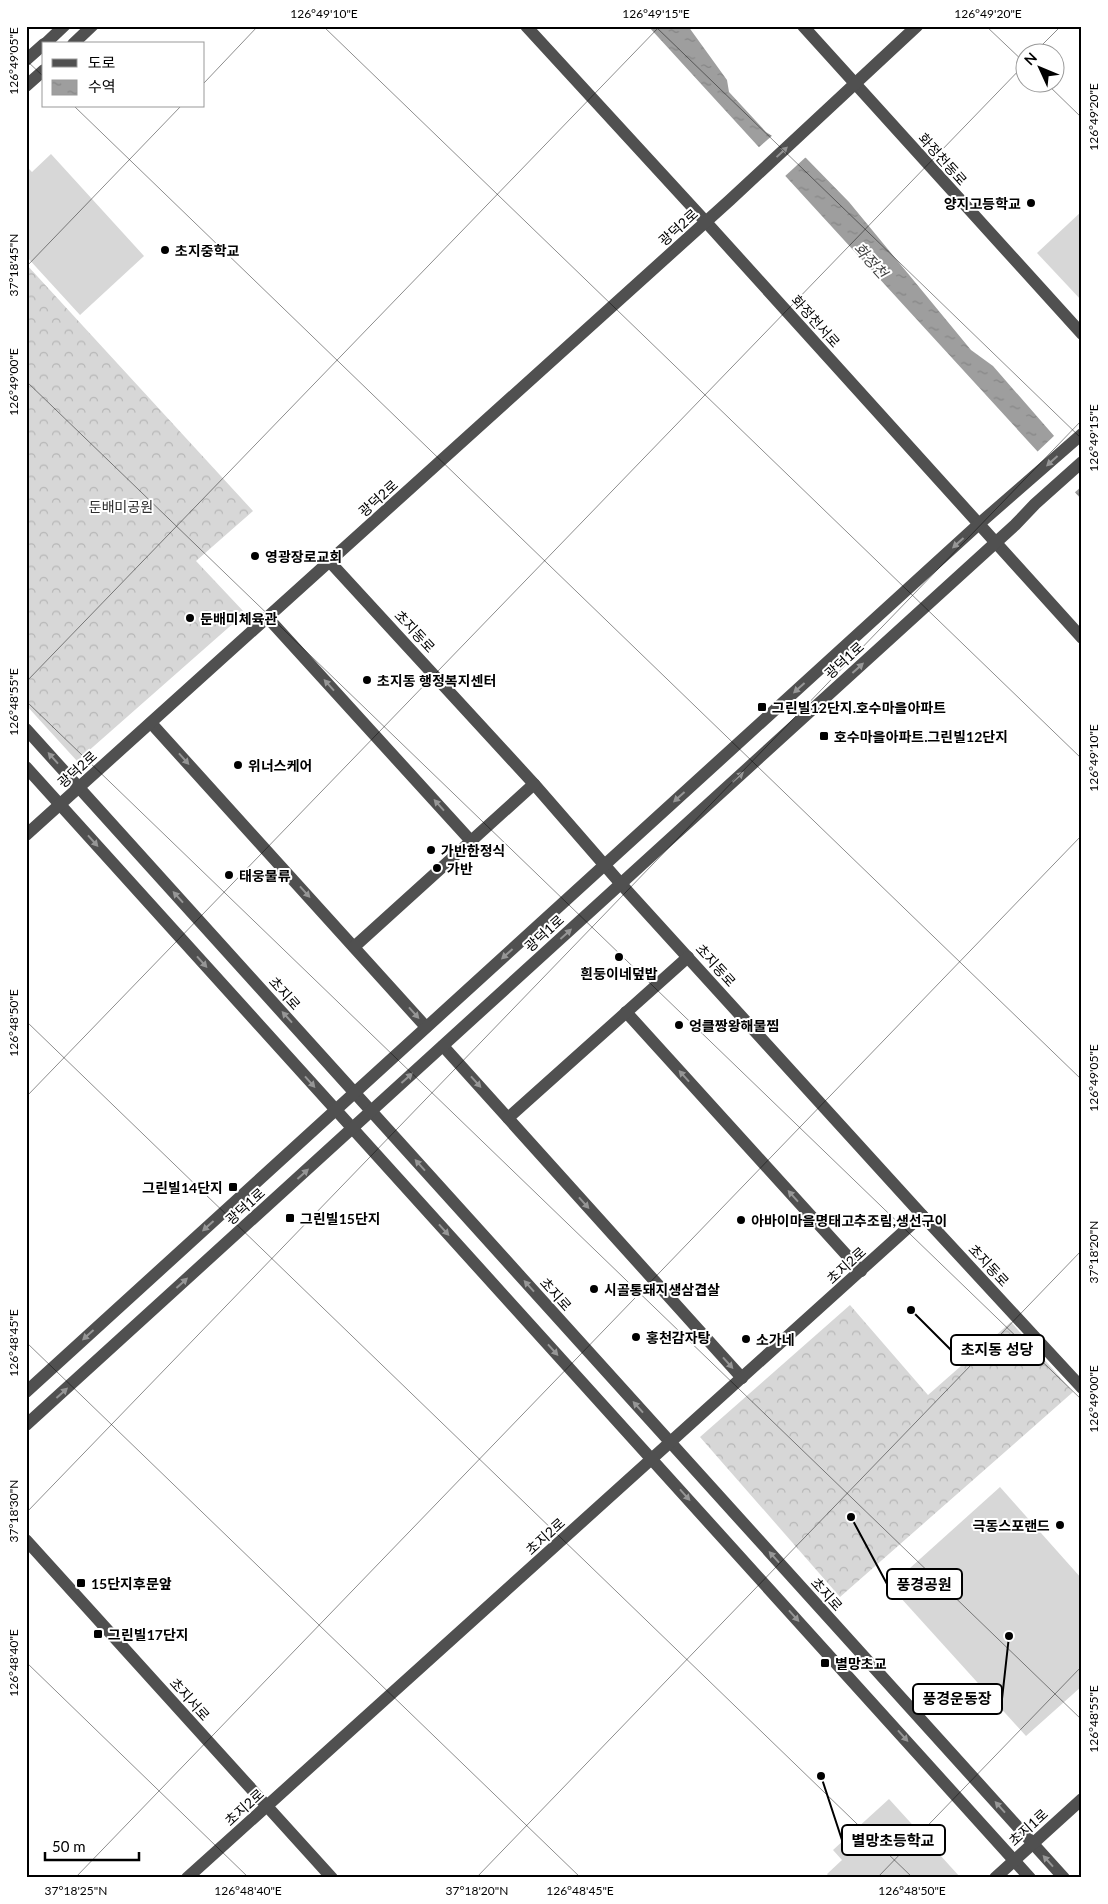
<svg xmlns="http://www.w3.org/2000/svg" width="1108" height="1904" viewBox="0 0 1108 1904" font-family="Lato,'Noto Sans KR',sans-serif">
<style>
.grass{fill:#d7d7d7}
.forest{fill:url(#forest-crowns)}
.water{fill:url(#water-ripples)}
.pier{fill:#fff}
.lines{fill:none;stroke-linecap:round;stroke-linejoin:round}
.minor{stroke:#505050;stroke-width:12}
.oneway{fill:#969696}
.ticks{fill:none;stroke:#000;stroke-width:1;stroke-opacity:0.45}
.poi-dot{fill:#000;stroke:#fff;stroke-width:2}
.labels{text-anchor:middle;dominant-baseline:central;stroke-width:4;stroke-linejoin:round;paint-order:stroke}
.street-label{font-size:14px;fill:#000;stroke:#fff}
.poi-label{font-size:14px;font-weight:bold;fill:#000;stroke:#fff;text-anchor:start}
.park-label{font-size:14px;fill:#2e2e2e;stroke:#fff}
.water-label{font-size:15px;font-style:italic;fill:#3f3f3f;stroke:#fff}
.leader{fill:none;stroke:#000;stroke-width:2}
.callout-dot{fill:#000;stroke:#fff;stroke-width:2}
.callout{fill:#fff;stroke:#000;stroke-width:2}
.callout-label{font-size:15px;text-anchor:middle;font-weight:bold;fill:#000}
.neatline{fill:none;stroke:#000;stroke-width:2}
.ticks-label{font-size:12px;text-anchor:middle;fill:#000}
</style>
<defs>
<pattern id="forest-crowns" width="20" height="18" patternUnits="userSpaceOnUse" patternTransform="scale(1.25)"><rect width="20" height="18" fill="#d7d7d7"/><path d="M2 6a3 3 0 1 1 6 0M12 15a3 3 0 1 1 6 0" fill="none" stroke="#b7b7b7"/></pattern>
<pattern id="water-ripples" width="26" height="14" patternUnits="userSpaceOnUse" patternTransform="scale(1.25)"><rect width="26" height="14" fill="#9e9e9e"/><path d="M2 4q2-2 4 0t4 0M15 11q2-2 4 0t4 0" fill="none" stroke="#868686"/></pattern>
</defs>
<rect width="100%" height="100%" fill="#fff"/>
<g class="grass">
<path d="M51 154 144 256 80 315 26 256V166L32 172Z"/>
<path d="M1082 211V301L1037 253Z"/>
<path d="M1000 1487 1082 1579V1686L1026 1736 890 1586Z"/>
<path d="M889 1799 960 1877 959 1878H830L827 1874 842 1860 833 1850Z"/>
</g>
<g class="forest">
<path d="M26 264 253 511 196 561 245 613 77 761 26 705Z"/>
<path d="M850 1305 928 1395 1011 1322 1073 1392 840 1597 700 1437Z"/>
</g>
<path class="water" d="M648 26H688L727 80 729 92 766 132 806 158 849 202 971 350 993 366 1082 468V500Z"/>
<g class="pier">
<path d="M774 134 807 156 783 178 757 149Z"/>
<path d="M1056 434 1082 464V486L1073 494 1036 453Z"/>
</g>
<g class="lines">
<g class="minor">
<path d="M526 26 706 222 1082 638"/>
<path d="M803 26 1082 334"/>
<path d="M45 44 64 26"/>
<path d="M73 44 92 26"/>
<path d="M26 60 44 44"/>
<path d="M26 86 44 70"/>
<path d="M330 562 534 784 621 884 922 1215 1082 1388"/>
<path d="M268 618 471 841"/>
<path d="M151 723 426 1027"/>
<path d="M26 729 1064 1878"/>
<path d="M26 767 1030 1878"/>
<path d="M26 835 730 200 917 26"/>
<path d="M354 947 534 784"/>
<path d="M626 1012 861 1271"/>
<path d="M443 1046 742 1378"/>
<path d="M508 1118 688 957"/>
<path d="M26 1392 980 523 1082 434"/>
<path d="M26 1425 1015 525 1035 504 1082 462"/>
<path d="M26 1540 332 1878"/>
<path d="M187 1878 922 1215"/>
<path d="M995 1878 1082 1799"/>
</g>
</g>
<defs><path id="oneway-solid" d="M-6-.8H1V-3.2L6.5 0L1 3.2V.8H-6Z" transform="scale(1.25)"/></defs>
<g class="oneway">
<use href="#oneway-solid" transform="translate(782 152) rotate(-43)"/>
<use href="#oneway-solid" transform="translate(1052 461) rotate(138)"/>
<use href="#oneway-solid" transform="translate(958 543) rotate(138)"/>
<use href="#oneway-solid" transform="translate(858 668) rotate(-42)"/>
<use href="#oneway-solid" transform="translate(329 685) rotate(-132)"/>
<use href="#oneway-solid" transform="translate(799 688) rotate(138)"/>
<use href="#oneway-solid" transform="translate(53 758) rotate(-132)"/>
<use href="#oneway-solid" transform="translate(184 759) rotate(48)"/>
<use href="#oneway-solid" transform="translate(738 777) rotate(-42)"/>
<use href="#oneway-solid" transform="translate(679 797) rotate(138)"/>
<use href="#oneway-solid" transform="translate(439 805) rotate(-132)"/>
<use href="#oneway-solid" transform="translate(93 841) rotate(48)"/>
<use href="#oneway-solid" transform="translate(305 892) rotate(48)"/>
<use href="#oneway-solid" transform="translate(178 897) rotate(-132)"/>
<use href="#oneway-solid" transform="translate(566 934) rotate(-42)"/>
<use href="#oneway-solid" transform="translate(507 954) rotate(138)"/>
<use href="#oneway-solid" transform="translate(202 962) rotate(48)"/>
<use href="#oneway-solid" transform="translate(414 1013) rotate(48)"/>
<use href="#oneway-solid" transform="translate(287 1017) rotate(-132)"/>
<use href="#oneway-solid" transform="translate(684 1076) rotate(-132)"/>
<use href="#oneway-solid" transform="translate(407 1078) rotate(-42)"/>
<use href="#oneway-solid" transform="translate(310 1082) rotate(48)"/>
<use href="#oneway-solid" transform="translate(476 1082) rotate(48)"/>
<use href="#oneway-solid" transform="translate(420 1165) rotate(-132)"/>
<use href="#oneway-solid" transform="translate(303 1174) rotate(-42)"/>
<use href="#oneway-solid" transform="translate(793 1196) rotate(-132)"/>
<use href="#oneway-solid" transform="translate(584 1203) rotate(48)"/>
<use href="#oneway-solid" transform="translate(208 1226) rotate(138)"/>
<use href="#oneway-solid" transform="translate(444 1230) rotate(48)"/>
<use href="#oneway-solid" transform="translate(182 1283) rotate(-42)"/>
<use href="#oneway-solid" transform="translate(529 1286) rotate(-132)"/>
<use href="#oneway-solid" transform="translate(88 1335) rotate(138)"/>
<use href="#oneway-solid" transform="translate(553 1350) rotate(48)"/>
<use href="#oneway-solid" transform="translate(728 1363) rotate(48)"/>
<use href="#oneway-solid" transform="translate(62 1393) rotate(-42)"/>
<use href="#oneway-solid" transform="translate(638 1407) rotate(-132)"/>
<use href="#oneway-solid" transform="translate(685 1495) rotate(48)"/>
<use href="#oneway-solid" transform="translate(774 1557) rotate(-132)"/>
<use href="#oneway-solid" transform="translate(794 1616) rotate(48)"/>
<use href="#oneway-solid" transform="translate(903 1736) rotate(48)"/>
<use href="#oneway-solid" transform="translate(1000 1807) rotate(-132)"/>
<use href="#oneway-solid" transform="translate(1048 1861) rotate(-132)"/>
</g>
<path class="ticks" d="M323 26 1082 759M655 26 1082 439M986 26 1026 64M1035 52 1061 26M26 60 44 77M1045 82 1082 118M204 83 258 26M74 106 1082 1080M26 267 181 106M26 381 1082 1400M26 682 660 26M26 701 1082 1720M26 1021 913 1878M26 1097 1026 63M26 1342 581 1878M26 1513 1082 420M26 1662 249 1878M75 1878 1082 835M476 1878 1082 1250M877 1878 1082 1666"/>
<g class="poi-dot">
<circle cx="1031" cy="203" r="5"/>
<circle cx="165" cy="250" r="5"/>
<circle cx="255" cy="556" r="5"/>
<circle cx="190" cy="618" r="5"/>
<circle cx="367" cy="680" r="5"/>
<rect x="757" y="702" width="10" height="10" rx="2.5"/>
<rect x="819" y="731" width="10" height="10" rx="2.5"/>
<circle cx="238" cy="765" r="5"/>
<circle cx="431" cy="850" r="5"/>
<circle cx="437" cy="868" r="5"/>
<circle cx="229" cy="875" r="5"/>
<circle cx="619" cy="957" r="5"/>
<circle cx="679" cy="1025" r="5"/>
<rect x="228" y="1182" width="10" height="10" rx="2.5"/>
<rect x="285" y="1213" width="10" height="10" rx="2.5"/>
<circle cx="741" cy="1220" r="5"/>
<circle cx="594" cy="1289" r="5"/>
<circle cx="636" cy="1337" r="5"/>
<circle cx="746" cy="1339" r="5"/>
<circle cx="1060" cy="1525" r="5"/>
<rect x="76" y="1578" width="10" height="10" rx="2.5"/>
<rect x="93" y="1629" width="10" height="10" rx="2.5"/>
<rect x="820" y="1658" width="10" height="10" rx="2.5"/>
</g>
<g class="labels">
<g class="street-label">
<text transform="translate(943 159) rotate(48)">화정천동로</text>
<text transform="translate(678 227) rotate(-42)">광덕2로</text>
<text transform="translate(816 321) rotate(48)">화정천서로</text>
<text transform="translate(378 498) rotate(-42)">광덕2로</text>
<text transform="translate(415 631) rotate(47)">초지동로</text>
<text transform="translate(844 660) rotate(-42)">광덕1로</text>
<text transform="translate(77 769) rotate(-42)">광덕2로</text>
<text transform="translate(544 933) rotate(-42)">광덕1로</text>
<text transform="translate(716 965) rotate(48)">초지동로</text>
<text transform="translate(285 993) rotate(48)">초지로</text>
<text transform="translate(245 1206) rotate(-42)">광덕1로</text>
<text transform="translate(846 1265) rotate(-42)">초지2로</text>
<text transform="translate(989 1265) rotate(47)">초지동로</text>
<text transform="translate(556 1294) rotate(48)">초지로</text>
<text transform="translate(545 1536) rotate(-42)">초지2로</text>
<text transform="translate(827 1594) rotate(48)">초지로</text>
<text transform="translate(190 1699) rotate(48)">초지서로</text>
<text transform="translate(244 1807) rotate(-42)">초지2로</text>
<text transform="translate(1028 1827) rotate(-42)">초지1로</text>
</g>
<g class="poi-label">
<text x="1021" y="203" text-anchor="end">양지고등학교</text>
<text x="175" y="250">초지중학교</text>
<text x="265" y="556">영광장로교회</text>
<text x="200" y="618">둔배미체육관</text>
<text x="377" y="680">초지동 행정복지센터</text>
<text x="772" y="707">그린빌12단지.호수마을아파트</text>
<text x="834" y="736">호수마을아파트.그린빌12단지</text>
<text x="248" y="765">위너스케어</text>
<text x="441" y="850">가반한정식</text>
<text x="447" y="868">가반</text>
<text x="239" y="875">태웅물류</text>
<text x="619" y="973" text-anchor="middle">흰둥이네덮밥</text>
<text x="689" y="1025">엉클짱왕해물찜</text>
<text x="223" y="1187" text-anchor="end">그린빌14단지</text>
<text x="300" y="1218">그린빌15단지</text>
<text x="751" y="1220">아바이마을명태고추조림,생선구이</text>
<text x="604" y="1289">시골통돼지생삼겹살</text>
<text x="646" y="1337">홍천감자탕</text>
<text x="756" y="1339">소가네</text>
<text x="1050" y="1525" text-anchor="end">극동스포랜드</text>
<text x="91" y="1583">15단지후문앞</text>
<text x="108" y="1634">그린빌17단지</text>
<text x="835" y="1663">별망초교</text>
</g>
<g class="park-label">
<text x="121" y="506">둔배미공원</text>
</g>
<g class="water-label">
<text transform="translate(871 260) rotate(48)">화정천</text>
</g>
</g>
<path class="leader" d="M911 1310L951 1350M851 1517L887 1584M1009 1636L1002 1699M821 1776L842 1840"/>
<g class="callout-dot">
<circle cx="911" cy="1310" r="5"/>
<circle cx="851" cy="1517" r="5"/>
<circle cx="1009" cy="1636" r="5"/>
<circle cx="821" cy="1776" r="5"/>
</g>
<g class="callout">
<rect x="951" y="1335" width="93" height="30" rx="5"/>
<rect x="887" y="1569" width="75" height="30" rx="5"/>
<rect x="913" y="1684" width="89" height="30" rx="5"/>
<rect x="842" y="1825" width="103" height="30" rx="5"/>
</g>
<g class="callout-label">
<text x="997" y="1355">초지동 성당</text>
<text x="924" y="1590">풍경공원</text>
<text x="957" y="1704">풍경운동장</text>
<text x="893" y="1846">별망초등학교</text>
</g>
<rect width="1108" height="1904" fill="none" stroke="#ffffff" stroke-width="55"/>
<rect x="42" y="42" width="162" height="65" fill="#ffffff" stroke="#999999"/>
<rect x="52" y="59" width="25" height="8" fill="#505050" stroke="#999999"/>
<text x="88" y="68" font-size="15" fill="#000000">도로</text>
<rect x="52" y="80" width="25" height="15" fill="url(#water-ripples)" stroke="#999999"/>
<text x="88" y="92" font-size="15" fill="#000000">수역</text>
<g transform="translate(1040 68) rotate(314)"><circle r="24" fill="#ffffff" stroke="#999999"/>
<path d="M0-4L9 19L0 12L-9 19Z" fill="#000000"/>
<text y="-8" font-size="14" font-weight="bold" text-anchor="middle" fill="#000000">N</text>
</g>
<path d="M45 1852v8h94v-8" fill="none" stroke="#000000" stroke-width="2.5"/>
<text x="52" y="1852" font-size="15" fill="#000000" stroke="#ffffff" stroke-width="4" paint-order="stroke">50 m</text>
<rect x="28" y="28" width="1052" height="1848" class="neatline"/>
<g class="ticks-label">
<text x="324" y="18">126°49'10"E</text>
<text x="656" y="18">126°49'15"E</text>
<text x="988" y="18">126°49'20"E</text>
<text transform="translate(14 61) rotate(-90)" y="4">126°49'05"E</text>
<text transform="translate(1094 117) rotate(-90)" y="4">126°49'20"E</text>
<text transform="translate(14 265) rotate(-90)" y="4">37°18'45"N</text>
<text transform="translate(14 382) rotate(-90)" y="4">126°49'00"E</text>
<text transform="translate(1094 438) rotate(-90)" y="4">126°49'15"E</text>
<text transform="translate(14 702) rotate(-90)" y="4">126°48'55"E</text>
<text transform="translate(1094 758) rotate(-90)" y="4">126°49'10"E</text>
<text transform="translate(14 1023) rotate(-90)" y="4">126°48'50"E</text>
<text transform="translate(1094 1078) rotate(-90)" y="4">126°49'05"E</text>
<text transform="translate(1094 1252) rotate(-90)" y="4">37°18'20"N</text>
<text transform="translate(14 1343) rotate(-90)" y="4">126°48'45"E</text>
<text transform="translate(1094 1399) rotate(-90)" y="4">126°49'00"E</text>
<text transform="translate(14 1511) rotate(-90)" y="4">37°18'30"N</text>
<text transform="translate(14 1663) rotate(-90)" y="4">126°48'40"E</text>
<text transform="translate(1094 1719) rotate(-90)" y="4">126°48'55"E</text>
<text x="76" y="1895">37°18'25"N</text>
<text x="248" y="1895">126°48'40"E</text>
<text x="477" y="1895">37°18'20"N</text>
<text x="580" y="1895">126°48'45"E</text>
<text x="912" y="1895">126°48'50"E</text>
</g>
</svg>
